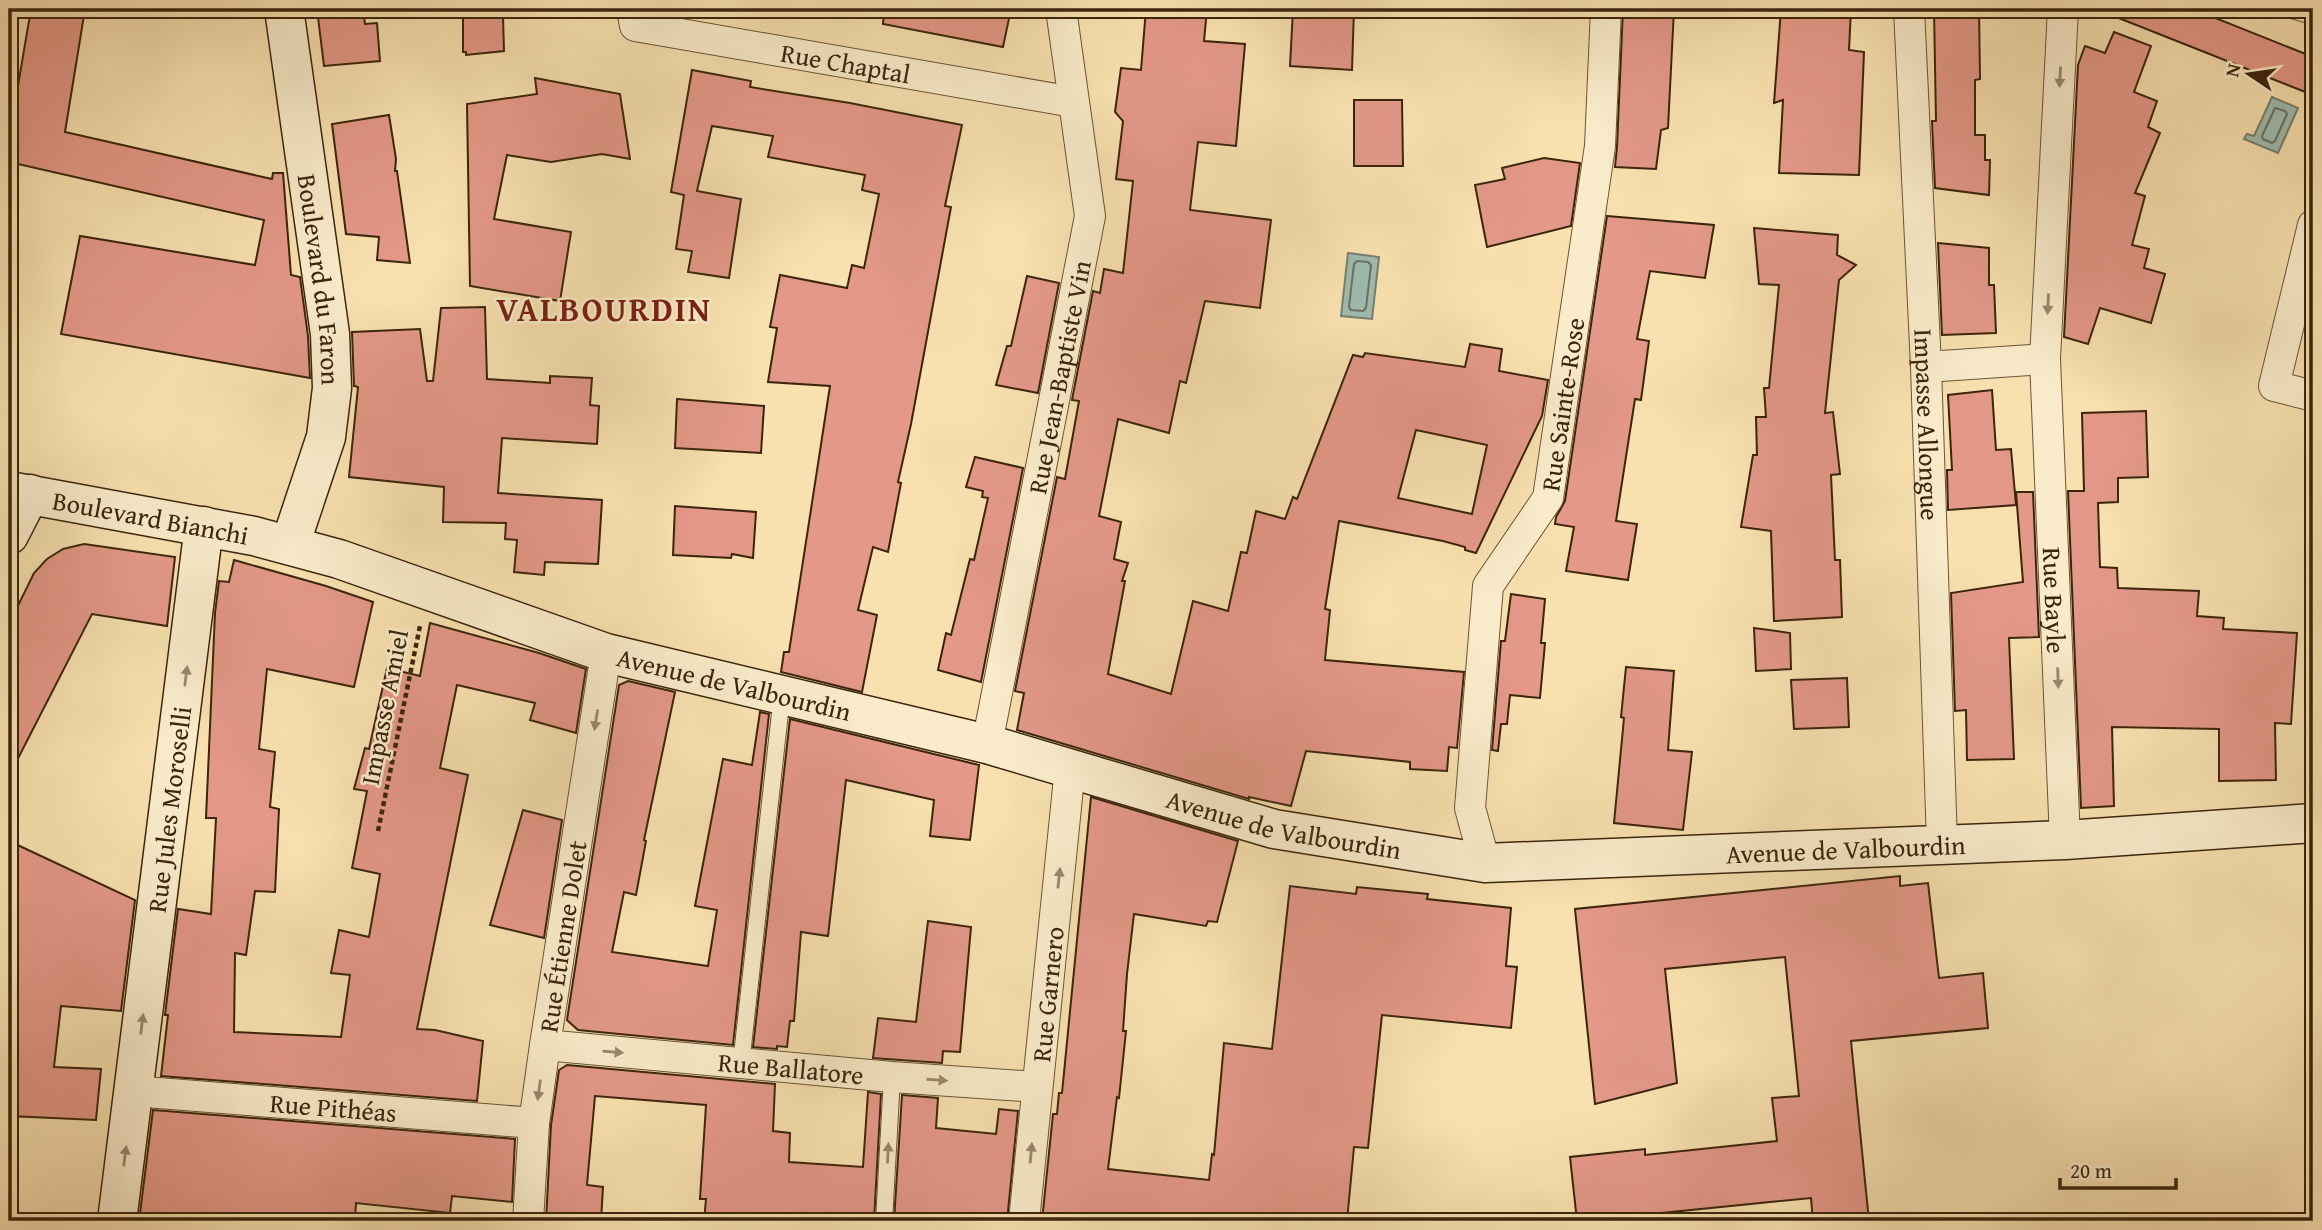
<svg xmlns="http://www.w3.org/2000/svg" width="2322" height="1230" viewBox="0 0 2322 1230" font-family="'Gentium Book Plus',serif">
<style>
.water{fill:#9ebcb0;stroke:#76806f;stroke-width:2}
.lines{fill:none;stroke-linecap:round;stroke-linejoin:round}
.shore{stroke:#6c705f;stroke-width:2}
.building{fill:#e49888;stroke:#3b250e;stroke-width:2;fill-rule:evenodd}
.lane-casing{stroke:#6a5436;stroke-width:18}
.street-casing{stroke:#6a5436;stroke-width:32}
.secondary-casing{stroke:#3b250e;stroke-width:41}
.path{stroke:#3b250e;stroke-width:4.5;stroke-dasharray:5 3.5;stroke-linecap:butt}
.lane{stroke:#faeccb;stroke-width:16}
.street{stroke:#faeccb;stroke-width:30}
.secondary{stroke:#faeccb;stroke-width:38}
.oneway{fill:#9a886c}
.labels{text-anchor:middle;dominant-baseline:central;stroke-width:5;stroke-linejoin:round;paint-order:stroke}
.street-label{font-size:26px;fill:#3b250e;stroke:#faeccb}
.district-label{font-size:33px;font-weight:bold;letter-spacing:2px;fill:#7a1f14;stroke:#faeccb}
</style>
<rect width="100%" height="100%" fill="#f8e1af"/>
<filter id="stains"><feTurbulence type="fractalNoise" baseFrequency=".00286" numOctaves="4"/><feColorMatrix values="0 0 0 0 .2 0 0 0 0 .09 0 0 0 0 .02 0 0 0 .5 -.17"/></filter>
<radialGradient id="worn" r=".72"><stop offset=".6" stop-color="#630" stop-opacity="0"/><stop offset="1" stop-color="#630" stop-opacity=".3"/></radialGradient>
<g class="water">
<path d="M2272 97 2298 108 2278 153 2244 139 2247 134 2254 136Z"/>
<path d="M1348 253 1379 257 1372 319 1341 316Z"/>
</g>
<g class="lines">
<g class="shore">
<path d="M2275 108 2285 111 2287 114 2275 141 2272 143 2263 139 2262 136Z"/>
<path d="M1357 261 1368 262 1371 265 1366 308 1363 311 1351 310 1349 307 1354 264Z"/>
</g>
</g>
<g class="building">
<path d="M31 9H85L65 132 272 179 273 173H283L291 275 300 277 308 336 310 378 61 334 80 236 255 265 264 220 9 162V120L12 121Z"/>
<path d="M317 9H363L365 24 377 23 380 61 324 66Z"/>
<path d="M884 9H1011L1003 47 883 24Z"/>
<path d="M1146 9H1207L1204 41 1245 44 1236 146 1198 142 1190 210 1271 220 1260 308 1205 301 1186 383 1180 381 1169 433 1118 419 1099 516 1121 522 1114 559 1128 563 1122 581H1125L1108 674 1171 694 1193 601 1228 611 1241 552 1247 553 1256 511 1285 519 1293 497 1297 499 1353 355 1363 357 1365 353 1465 367 1470 344 1502 349 1499 371 1548 380 1542 416 1476 553 1465 550V547L1443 541 1339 521 1325 609 1330 610 1325 660 1464 672 1457 748 1449 747 1447 771 1410 769V762L1306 751 1291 806 1249 797V799L1017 730 1024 693 1015 691 1057 477 1065 479 1079 401 1072 400 1093 291 1100 293 1104 269 1123 273 1133 181 1116 179 1123 121 1115 112 1121 68 1141 70ZM1416 430 1487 445 1472 514 1398 498Z"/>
<path d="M1293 9H1354L1352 70 1290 66Z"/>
<path d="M1623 9H1674L1668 128 1661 130 1656 169 1615 167 1617 147Z"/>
<path d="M1781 9H1851L1849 50 1864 52 1859 175 1779 173 1783 100 1774 103Z"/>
<path d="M1934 9H1979L1980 79 1975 80V135H1985V160H1990L1989 195 1935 188 1932 121H1936Z"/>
<path d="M2101 9H2193L2313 57V95L2101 11Z"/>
<path d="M503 16 504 51 466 55V52H463V18Z"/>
<path d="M2114 32 2151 46 2134 92 2157 101 2148 127 2160 133 2135 193 2145 196 2132 245 2149 249 2144 268 2165 274 2151 323 2100 308 2088 344 2064 337 2078 65 2085 46 2105 53Z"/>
<path d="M692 70 751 81 750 87 850 103 962 125 945 206 951 207 911 424 898 482 901 483 888 552 873 547 858 610 877 615 862 692 781 672 784 652H789L830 386 768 382 777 328 770 327 780 275 847 288 852 265 864 268 879 194 862 190 865 175 768 157 773 136 712 126 697 191 741 199 729 278 688 272 692 251 676 249 684 195 671 192Z"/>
<path d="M535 78 620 94 630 159 602 154 551 162 507 155 494 219 571 232 560 301 470 286 467 104 537 94Z"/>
<path d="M1354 100H1402L1403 166H1354Z"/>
<path d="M389 115 396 159 395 171H397L410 263 377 260 379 237 346 234 332 124Z"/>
<path d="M1544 158 1580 163 1571 226 1487 247 1475 185 1505 179 1502 168Z"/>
<path d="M1607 216 1714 225 1705 278 1650 271 1637 339 1649 341 1641 400 1635 399 1616 521 1637 524 1628 580 1566 571 1574 527 1555 524 1556 517 1565 501Z"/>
<path d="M1754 228 1838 235 1837 255 1856 265 1839 280 1825 413 1833 412 1840 474 1831 475 1835 560H1840L1842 617 1774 621 1771 531 1741 527 1753 455H1757L1756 417H1766L1764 388H1769L1779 285 1759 284Z"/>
<path d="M1938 243 1989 248V285H1994L1996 333 1942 335Z"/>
<path d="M1027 276 1059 283 1038 393 996 385 1007 346H1011Z"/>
<path d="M485 307 487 379 550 383V376L592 378 590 405 599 406 597 444 502 438 498 493 602 500 598 564 545 562 544 575 514 572 517 540 505 539 506 523 443 522 444 487 349 477 358 387 354 386 352 332 420 329 427 381H433L441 308Z"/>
<path d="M1992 390 1996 450 2011 449 2016 505 1948 510 1947 470H1952L1948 395Z"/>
<path d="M677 399 764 406 761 453 675 448Z"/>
<path d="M2146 411 2148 477 2118 478V502L2098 503 2100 567 2117 568 2118 588 2199 591 2197 616 2224 618 2223 629 2297 633 2291 724 2275 723 2276 780 2219 781V729L2112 727 2114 806 2081 808 2068 491H2084L2082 413Z"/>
<path d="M975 457 1023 468 981 682 938 670 946 633 951 635 970 559 974 560 988 498 982 497 983 491 966 487Z"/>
<path d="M2016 492H2033L2039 637 2009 638 2014 759 1967 760 1966 710 1955 711 1951 593 2023 582Z"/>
<path d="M675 506 756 512 753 558 732 554 731 558 673 555Z"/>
<path d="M84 544 175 557 167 626 92 614 9 776V624L34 573 47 559 63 549Z"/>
<path d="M234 560 326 586 373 602 354 687 267 669 259 749 275 752 270 807 279 809 275 892 255 891 246 955 235 953 234 1032 341 1037 350 975 331 973 339 930 369 937 380 874 352 868 367 791 354 789 365 748 369 749 387 668 420 676 430 623 539 653 586 669 576 733 530 720 535 703 457 685 440 768 468 775 417 1029 435 1030 483 1041 477 1101 161 1076 168 1015H165L178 909 211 914 216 818H206L215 613 219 581 229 582Z"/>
<path d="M1511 594 1545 599 1541 643H1545L1540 698 1510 695 1507 724H1501L1498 751 1492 750 1501 641H1505Z"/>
<path d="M1754 628 1790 633 1791 669 1756 671Z"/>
<path d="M1626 667 1674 671 1668 750 1692 752 1683 830 1614 823 1624 718 1621 717Z"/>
<path d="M1847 678 1849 727 1794 729 1791 680Z"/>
<path d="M628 681 675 692 644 840 646 841 636 895 624 892 612 952 708 966 717 910 695 906 723 759 752 765 760 712 769 714 733 1045 578 1030 567 1020 619 685Z"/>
<path d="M790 719 979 765 970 840 930 836 934 800 846 780 828 936 801 932 794 1021H790L787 1047 777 1046V1049L753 1047Z"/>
<path d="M1091 797 1238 841 1217 922 1208 921 1206 926 1134 914 1127 974 1123 1031H1126L1119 1098 1117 1097 1108 1169 1209 1180 1212 1154 1214 1155 1224 1043 1272 1049 1290 886 1356 894 1357 887 1428 894 1427 899 1511 908 1506 966 1517 967 1511 1028 1382 1015 1368 1148 1354 1147 1347 1221H1209L1166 1216V1221H1144L1108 1216V1221H1042L1053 1114H1057L1059 1093H1062Z"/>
<path d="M523 810 562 820 544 938 490 925Z"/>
<path d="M9 841 135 900 121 1011 61 1006 54 1067 101 1069 96 1120 9 1116 14 1041 9 1040Z"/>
<path d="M1900 876V886L1928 883 1939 978 1983 973 1988 1028 1851 1041 1869 1221H1813L1811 1198 1652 1214V1221H1577L1570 1157 1645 1149V1155L1777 1141 1772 1098 1799 1096 1785 957 1665 969 1677 1083 1595 1104 1575 909Z"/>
<path d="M928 921 971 927 960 1052 943 1051 942 1063 873 1058 878 1018 916 1022Z"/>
<path d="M567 1065 775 1084 773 1131 790 1133 789 1162 863 1167 868 1092 881 1094 874 1221H704L706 1199H700L706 1105 595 1096 587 1185 603 1187 601 1221H546L551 1125 559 1070Z"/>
<path d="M902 1095 938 1098 936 1128 996 1134 999 1109 1018 1111 1007 1221H894Z"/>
<path d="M153 1110 515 1139 512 1202 452 1196 450 1213 356 1203 355 1221H277L193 1213V1221H139Z"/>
</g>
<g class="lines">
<g class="lane-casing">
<g id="lane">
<path d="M2288 9 2313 16"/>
<path d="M741 1064 782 695"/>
<path d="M884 1221 892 1077"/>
</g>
</g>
<g class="street-casing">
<g id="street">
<path id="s1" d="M632 9 635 26 1073 102"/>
<path id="s2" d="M1909 9 1926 367 1942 843"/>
<path id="s3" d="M2063 9 2045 359 2065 840"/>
<path d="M2313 225 2274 386 2313 396"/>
<path d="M1926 367 2045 359"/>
<path id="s4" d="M987 744 1090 216 1061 9"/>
<path id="s5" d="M1485 863 1470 808 1488 586 1548 498 1600 146 1606 9"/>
<path id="s6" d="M545 1045 892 1077 1037 1087"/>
<path id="s7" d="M133 1091 534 1123"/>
<path id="s8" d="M528 1221 534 1123 545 1045 606 653"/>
<path id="s9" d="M1024 1221 1070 768"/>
</g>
</g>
<g class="secondary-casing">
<g id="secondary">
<path id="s10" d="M284 9 330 334 332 388 326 437 290 545"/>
<path id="s11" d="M9 491 254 536 339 559 606 653 987 744 1274 829 1485 863 2065 840 2313 823"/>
<path d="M9 535 30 494"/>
<path id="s12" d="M117 1221 204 526"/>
</g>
</g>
<path class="path" d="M378 831 420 626"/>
<use href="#lane" class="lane"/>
<use href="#street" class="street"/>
<use href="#secondary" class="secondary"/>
</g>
<defs><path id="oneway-solid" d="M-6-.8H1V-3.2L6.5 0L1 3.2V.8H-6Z" transform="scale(1.75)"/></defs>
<g class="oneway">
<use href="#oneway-solid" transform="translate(2060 77) rotate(93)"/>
<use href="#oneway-solid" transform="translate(2048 304) rotate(93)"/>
<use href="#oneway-solid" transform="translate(186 676) rotate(-83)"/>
<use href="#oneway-solid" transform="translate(2058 678) rotate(88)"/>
<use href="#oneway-solid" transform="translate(596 720) rotate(99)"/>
<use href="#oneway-solid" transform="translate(1059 878) rotate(-84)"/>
<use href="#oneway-solid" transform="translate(142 1024) rotate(-83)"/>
<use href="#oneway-solid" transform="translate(613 1052) rotate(5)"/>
<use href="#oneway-solid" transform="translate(937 1080) rotate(4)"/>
<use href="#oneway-solid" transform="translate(539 1090) rotate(98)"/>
<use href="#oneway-solid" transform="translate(888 1153) rotate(-87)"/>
<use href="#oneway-solid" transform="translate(1031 1153) rotate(-85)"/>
<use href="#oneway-solid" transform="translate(125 1156) rotate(-83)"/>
</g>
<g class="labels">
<g class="street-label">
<text stroke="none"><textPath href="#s1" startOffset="231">Rue Chaptal</textPath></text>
<text stroke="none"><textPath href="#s10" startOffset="273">Boulevard du Faron</textPath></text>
<text stroke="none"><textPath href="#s4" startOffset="374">Rue Jean-Baptiste Vin</textPath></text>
<text stroke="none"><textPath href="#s5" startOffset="481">Rue Sainte-Rose</textPath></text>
<text stroke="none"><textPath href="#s2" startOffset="416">Impasse Allongue</textPath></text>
<text stroke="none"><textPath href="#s11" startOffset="144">Boulevard Bianchi</textPath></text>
<text stroke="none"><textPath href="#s3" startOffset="592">Rue Bayle</textPath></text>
<text stroke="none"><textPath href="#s11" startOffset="752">Avenue de Valbourdin</textPath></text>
<text transform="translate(384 707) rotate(-79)">Impasse Amiel</text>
<text stroke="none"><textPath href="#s12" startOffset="415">Rue Jules Moroselli</textPath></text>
<text stroke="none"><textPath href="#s11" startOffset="1320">Avenue de Valbourdin</textPath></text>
<text stroke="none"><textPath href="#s11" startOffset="1886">Avenue de Valbourdin</textPath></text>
<text stroke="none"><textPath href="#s8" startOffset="287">Rue Étienne Dolet</textPath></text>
<text stroke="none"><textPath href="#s9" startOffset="228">Rue Garnero</textPath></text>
<text stroke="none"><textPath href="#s6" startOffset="247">Rue Ballatore</textPath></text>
<text stroke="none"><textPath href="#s7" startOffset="201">Rue Pithéas</textPath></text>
</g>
<g class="district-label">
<text x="604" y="309">VALBOURDIN</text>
</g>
</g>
<rect width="2322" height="1230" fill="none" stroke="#f8e1af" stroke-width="35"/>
<rect x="10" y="10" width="2301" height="1209" fill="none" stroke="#3b250e" stroke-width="3.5"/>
<rect x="18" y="18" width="2287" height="1195" fill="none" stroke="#3b250e" stroke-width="2"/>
<g transform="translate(2249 74) rotate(283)" stroke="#faeccb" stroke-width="5" paint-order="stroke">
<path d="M0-5L12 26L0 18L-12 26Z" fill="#3b250e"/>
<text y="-10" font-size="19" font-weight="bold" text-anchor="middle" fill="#3b250e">N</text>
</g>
<path d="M2060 1178v10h116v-10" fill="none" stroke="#3b250e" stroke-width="3.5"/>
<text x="2070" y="1178" font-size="21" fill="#3b250e" stroke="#faeccb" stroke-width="5" paint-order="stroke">20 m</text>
<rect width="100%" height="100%" filter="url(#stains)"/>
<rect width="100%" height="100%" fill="url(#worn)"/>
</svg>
